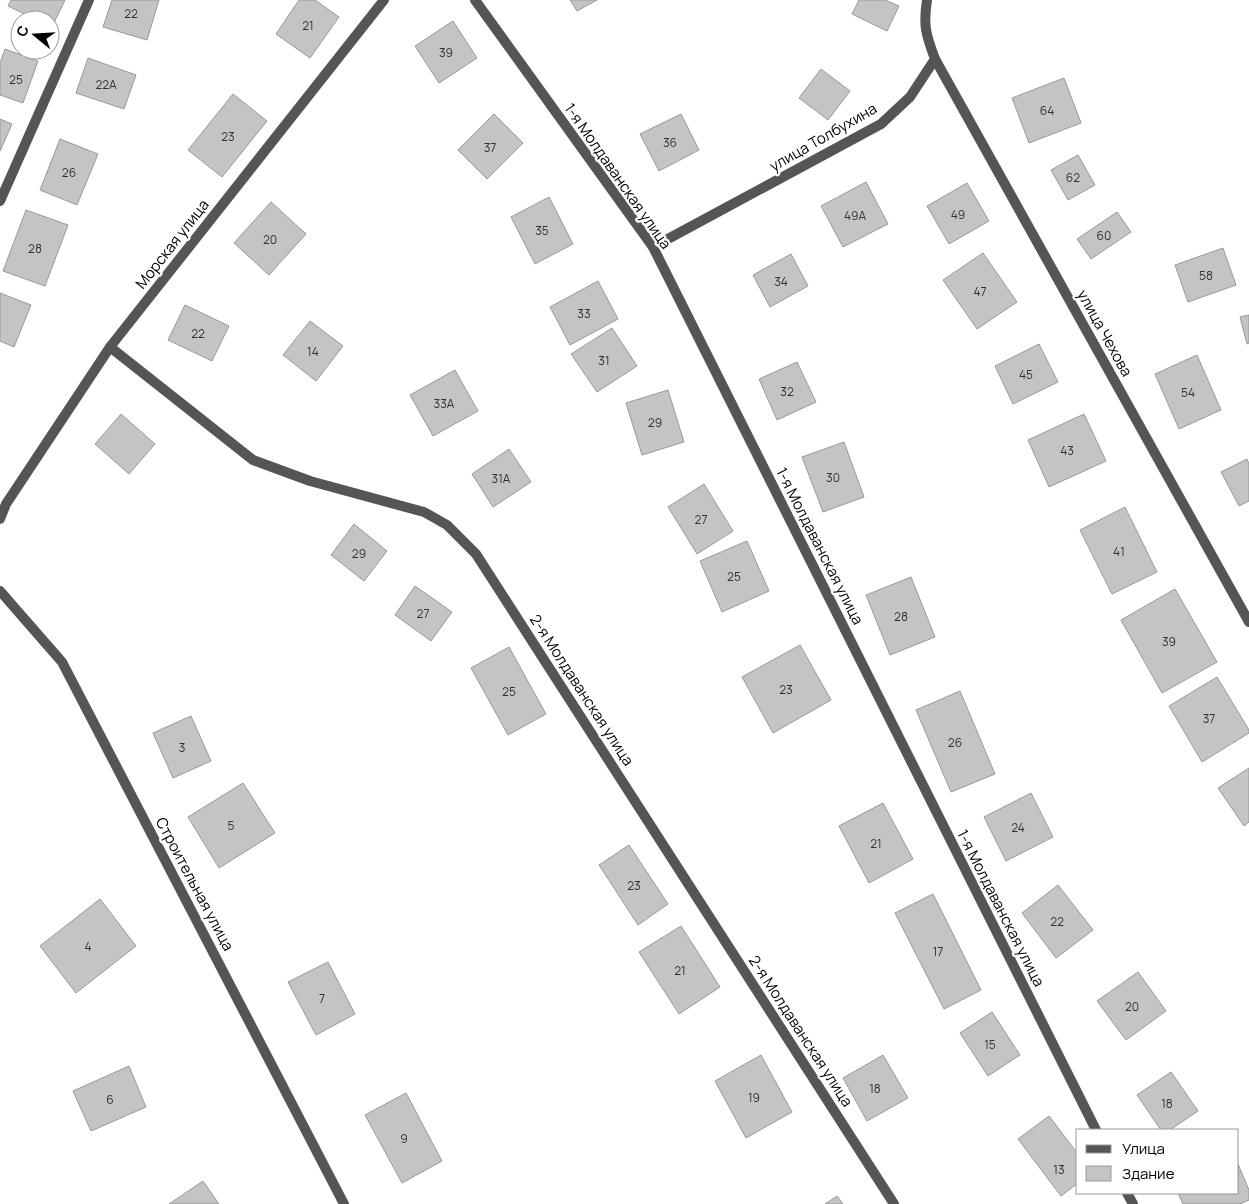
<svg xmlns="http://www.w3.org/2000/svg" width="1249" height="1204" viewBox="0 0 1249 1204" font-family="Manrope,sans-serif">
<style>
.building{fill:#c4c4c4;stroke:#999}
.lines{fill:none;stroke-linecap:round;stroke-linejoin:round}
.minor{stroke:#555;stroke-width:10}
.labels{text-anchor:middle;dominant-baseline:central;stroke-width:4.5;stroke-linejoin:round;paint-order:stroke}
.number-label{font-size:12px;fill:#313131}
.street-label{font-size:15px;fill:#000;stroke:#fff}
</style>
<rect width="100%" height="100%" fill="#fff"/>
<g class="building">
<path d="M11 0H65L52 27 50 26V20H37L8 6Z"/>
<path d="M112 0H159L147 40 103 27Z"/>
<path d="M299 0H315L339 17 310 58 276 34Z"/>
<path d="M570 0H597L577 11Z"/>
<path d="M859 0H885L899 6 887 31 852 14Z"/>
<path d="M453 21 477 58 439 83 415 46Z"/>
<path d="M5 49 38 61 23 103 0 95V63Z"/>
<path d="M88 58 136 75 124 109 76 93Z"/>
<path d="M821 69 850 91 828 120 799 98Z"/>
<path d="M1064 78 1081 123 1029 143 1012 98Z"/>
<path d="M233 94 267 121 222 177 188 150Z"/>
<path d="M494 114 523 143 487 179 458 150Z"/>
<path d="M681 114 699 150 659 171 640 134Z"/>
<path d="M0 119 12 124 0 151Z"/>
<path d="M60 139 98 154 77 205 40 190Z"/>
<path d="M1078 155 1095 185 1068 200 1051 170Z"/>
<path d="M866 182 888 224 843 247 821 206Z"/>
<path d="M967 183 989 221 949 244 927 206Z"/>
<path d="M549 197 573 244 535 264 511 217Z"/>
<path d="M271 202 306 234 269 275 234 243Z"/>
<path d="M26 210 68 225 45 286 3 271Z"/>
<path d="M1117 212 1131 232 1091 259 1077 239Z"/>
<path d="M1223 248 1236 285 1188 302 1175 265Z"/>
<path d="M983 253 1017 302 977 329 943 280Z"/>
<path d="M791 254 808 286 770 307 753 275Z"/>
<path d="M598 281 618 319 570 345 550 307Z"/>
<path d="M0 293 31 305 14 347 0 341Z"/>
<path d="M185 305 229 326 212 361 168 340Z"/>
<path d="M1249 315V343L1247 344 1240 317Z"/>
<path d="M310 321 343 346 316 381 283 355Z"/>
<path d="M612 328 637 366 597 392 571 354Z"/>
<path d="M1039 344 1058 382 1013 404 995 366Z"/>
<path d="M1197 355 1221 410 1179 429 1155 374Z"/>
<path d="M797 362 816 402 777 420 759 379Z"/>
<path d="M455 370 478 411 433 436 410 395Z"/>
<path d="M668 390 684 442 642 455 626 403Z"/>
<path d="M121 414 155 444 129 474 95 444Z"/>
<path d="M1084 414 1106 461 1049 487 1028 440Z"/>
<path d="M844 442 864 497 823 512 802 457Z"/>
<path d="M509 449 531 482 493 507 472 474Z"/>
<path d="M1247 459 1249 464V501L1239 506 1221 472Z"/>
<path d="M704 484 733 531 697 554 668 507Z"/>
<path d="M1125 507 1157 572 1112 594 1080 530Z"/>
<path d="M354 524 387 551 364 581 331 555Z"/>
<path d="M747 541 769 591 722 612 700 561Z"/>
<path d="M911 577 935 637 890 655 866 595Z"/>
<path d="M415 586 452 612 431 641 395 615Z"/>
<path d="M1175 589 1217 662 1162 693 1121 620Z"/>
<path d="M800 645 831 700 773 733 742 677Z"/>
<path d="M509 647 546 714 508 735 471 668Z"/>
<path d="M1217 677 1249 730V733L1202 762 1169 706Z"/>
<path d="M960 691 995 774 951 792 916 710Z"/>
<path d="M191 716 211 761 173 778 153 733Z"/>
<path d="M1249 768V822L1244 826 1218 788Z"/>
<path d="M243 783 275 833 219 868 188 817Z"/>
<path d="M1031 793 1053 837 1006 861 984 817Z"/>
<path d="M883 803 913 859 869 883 839 826Z"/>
<path d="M629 845 668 904 638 925 599 865Z"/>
<path d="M1058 885 1093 930 1056 958 1022 913Z"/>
<path d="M933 894 981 990 944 1009 895 913Z"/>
<path d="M100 899 136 946 76 993 40 946Z"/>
<path d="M681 926 720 987 679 1014 639 952Z"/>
<path d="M328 962 355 1014 316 1035 288 982Z"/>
<path d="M1138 972 1166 1011 1126 1040 1097 1001Z"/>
<path d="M992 1012 1020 1055 988 1076 960 1033Z"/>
<path d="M761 1055 792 1112 746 1138 715 1081Z"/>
<path d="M883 1055 908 1098 867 1121 843 1078Z"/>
<path d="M129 1066 146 1107 91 1131 73 1091Z"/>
<path d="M1171 1072 1198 1111 1170 1130H1161L1137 1095Z"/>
<path d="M406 1093 442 1161 402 1183 365 1115Z"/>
<path d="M1049 1116 1078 1154V1183L1061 1196 1018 1139Z"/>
<path d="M1238 1164 1249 1190V1200L1240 1204H1183L1178 1193H1238Z"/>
<path d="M203 1181 219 1204H169Z"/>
<path d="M837 1196 843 1204H825Z"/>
</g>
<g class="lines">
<g class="minor">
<path d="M475 0 653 247 1096 1130"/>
<path d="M935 59 1249 622"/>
<path d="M0 201 89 0"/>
<path d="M653 247 881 124 910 97 935 59C926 35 923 26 927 0"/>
<path d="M110 347 253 460 310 481 424 512 447 525 476 554 894 1204"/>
<path d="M0 519 6 504 110 347 384 0"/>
<path d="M0 591 62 662 344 1204"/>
<path d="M1127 1193 1133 1204"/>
</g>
</g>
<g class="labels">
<g class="number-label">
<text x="131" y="13">22</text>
<text x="308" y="25">21</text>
<text x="446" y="52">39</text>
<text x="16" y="79">25</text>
<text x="106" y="84">22А</text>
<text x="1047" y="110">64</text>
<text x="228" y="136">23</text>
<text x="670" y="142">36</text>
<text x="490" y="147">37</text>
<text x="69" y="172">26</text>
<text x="1073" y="177">62</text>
<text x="958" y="214">49</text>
<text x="855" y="215">49А</text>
<text x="542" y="230">35</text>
<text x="1104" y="235">60</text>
<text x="270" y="239">20</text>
<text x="35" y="248">28</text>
<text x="1206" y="275">58</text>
<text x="781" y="281">34</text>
<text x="980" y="291">47</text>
<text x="584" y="313">33</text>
<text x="198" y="333">22</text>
<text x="313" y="351">14</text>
<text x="604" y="360">31</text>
<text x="1026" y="374">45</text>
<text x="787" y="391">32</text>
<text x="1188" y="392">54</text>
<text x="444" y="403">33А</text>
<text x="655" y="422">29</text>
<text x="1067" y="450">43</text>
<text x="833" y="477">30</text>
<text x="501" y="478">31А</text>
<text x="701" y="519">27</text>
<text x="1119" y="551">41</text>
<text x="359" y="553">29</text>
<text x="734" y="576">25</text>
<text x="423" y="613">27</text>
<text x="901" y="616">28</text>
<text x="1169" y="641">39</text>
<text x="786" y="689">23</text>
<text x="509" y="691">25</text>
<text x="1209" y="718">37</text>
<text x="955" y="742">26</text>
<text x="182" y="747">3</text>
<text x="231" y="825">5</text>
<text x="1018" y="827">24</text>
<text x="876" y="843">21</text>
<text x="634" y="885">23</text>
<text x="1057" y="921">22</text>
<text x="88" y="946">4</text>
<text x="938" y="951">17</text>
<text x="680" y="970">21</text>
<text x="322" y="998">7</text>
<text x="1132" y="1006">20</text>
<text x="990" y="1044">15</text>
<text x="875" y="1088">18</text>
<text x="754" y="1097">19</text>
<text x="110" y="1099">6</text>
<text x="1167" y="1103">18</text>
<text x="404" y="1138">9</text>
<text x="1059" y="1169">13</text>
</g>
<g class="street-label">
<text transform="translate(823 137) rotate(-30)">улица Толбухина</text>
<text transform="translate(618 176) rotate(55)">1-я Молдаванская улица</text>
<text transform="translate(172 244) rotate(-52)">Морская улица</text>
<text transform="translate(1105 333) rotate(61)">улица Чехова</text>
<text transform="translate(820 546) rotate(63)">1-я Молдаванская улица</text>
<text transform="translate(582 690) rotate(57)">2-я Молдаванская улица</text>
<text transform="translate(195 884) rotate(62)">Строительная улица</text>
<text transform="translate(1001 908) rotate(63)">1-я Молдаванская улица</text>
<text transform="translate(801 1031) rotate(57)">2-я Молдаванская улица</text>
</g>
</g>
<rect x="1076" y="1129" width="162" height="65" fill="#ffffff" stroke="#999999"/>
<rect x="1086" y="1145" width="25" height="8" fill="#555555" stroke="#999999"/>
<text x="1122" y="1154" font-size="15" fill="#000000">Улица</text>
<rect x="1086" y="1166" width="25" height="15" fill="#c4c4c4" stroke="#999999"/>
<text x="1122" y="1179" font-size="15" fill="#000000">Здание</text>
<g transform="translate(35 35) rotate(288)"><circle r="24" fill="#ffffff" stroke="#999999"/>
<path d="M0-4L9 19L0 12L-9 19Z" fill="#000000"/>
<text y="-8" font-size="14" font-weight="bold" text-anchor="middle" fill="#000000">С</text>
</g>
</svg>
